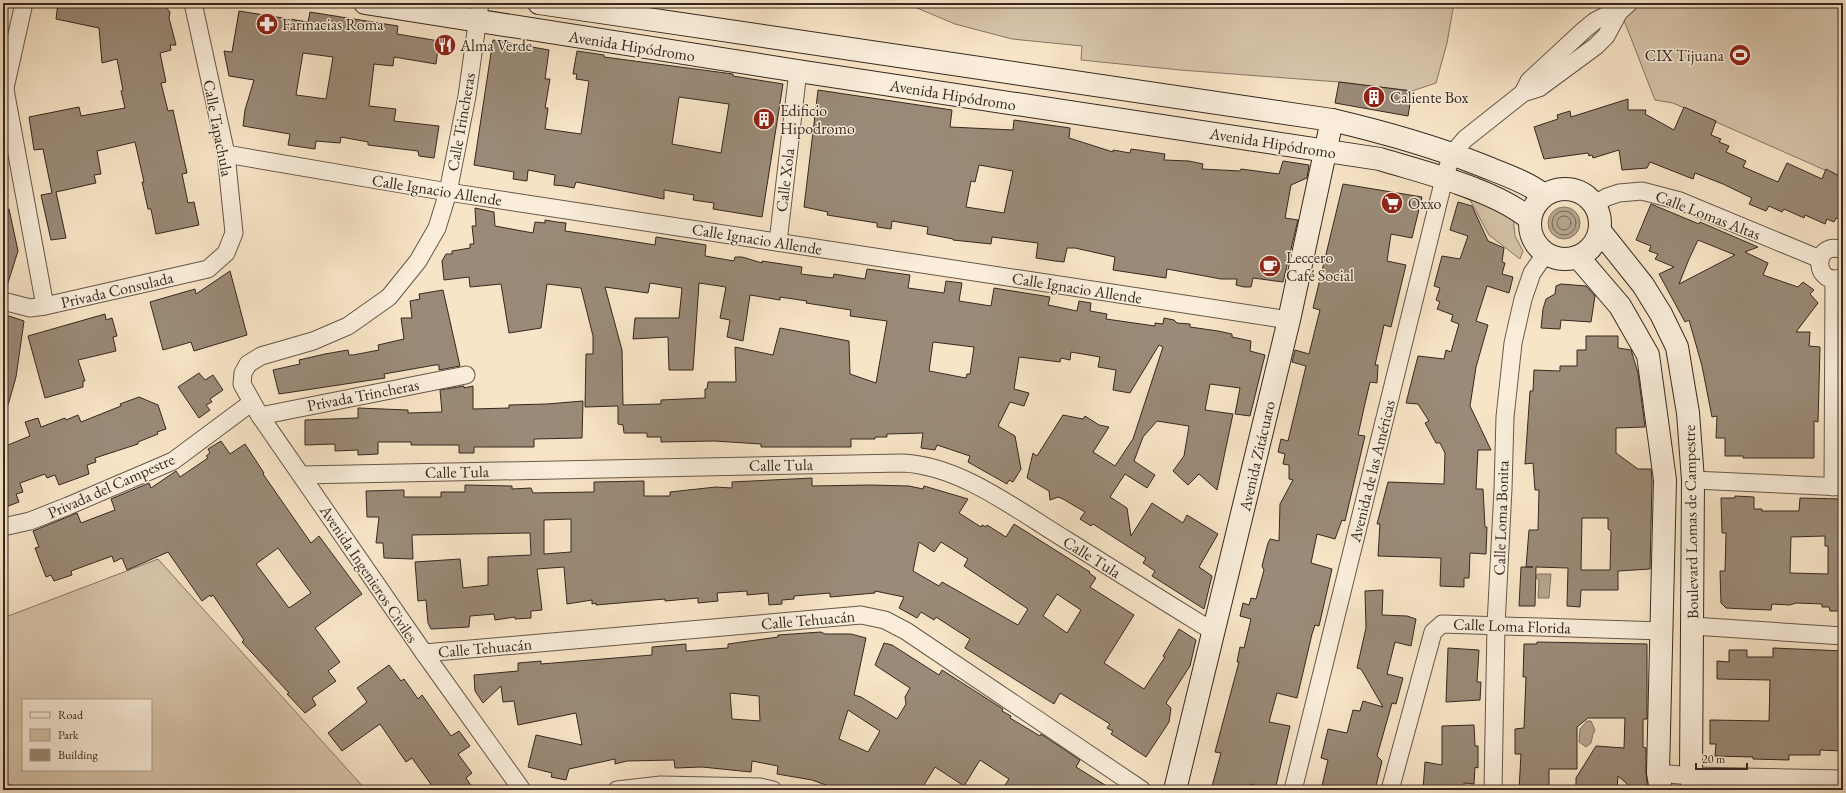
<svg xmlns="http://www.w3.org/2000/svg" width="1846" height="793" viewBox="0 0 1846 793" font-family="'EB Garamond',serif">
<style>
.green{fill:#d7c5ab;stroke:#867666;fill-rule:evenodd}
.water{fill:#b6a58e;stroke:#827362}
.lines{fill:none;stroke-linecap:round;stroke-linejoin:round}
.shore{stroke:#766657;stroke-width:1}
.building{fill:#9a8a77;stroke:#352820;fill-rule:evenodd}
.street-casing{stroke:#66574a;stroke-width:19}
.secondary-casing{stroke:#352820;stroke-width:24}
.street{stroke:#faeedb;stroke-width:17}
.secondary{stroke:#faeedb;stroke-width:22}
.labels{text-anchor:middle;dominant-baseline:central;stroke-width:3;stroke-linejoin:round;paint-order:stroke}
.poi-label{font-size:16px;fill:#352820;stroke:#faeedb;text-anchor:start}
.street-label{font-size:16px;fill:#352820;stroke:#faeedb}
</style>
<rect width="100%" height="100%" fill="#f8e5c7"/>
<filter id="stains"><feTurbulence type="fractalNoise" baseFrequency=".005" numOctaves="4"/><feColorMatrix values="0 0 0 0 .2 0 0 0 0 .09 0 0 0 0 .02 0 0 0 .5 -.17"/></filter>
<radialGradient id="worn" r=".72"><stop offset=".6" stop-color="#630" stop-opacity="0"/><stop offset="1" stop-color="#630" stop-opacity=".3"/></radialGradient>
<g class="green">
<path d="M905 3H1454L1447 43 1436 83 1412 91 1339 82 1180 70 1081 60 1082 46 1012 39 955 24Z"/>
<path d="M1628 3H1843V178L1673 103 1655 100 1620 10Z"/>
<path d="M1455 187 1513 216 1515 236 1523 251 1520 259 1489 235 1470 200 1454 194Z"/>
<path d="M158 559 366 790H27L3 782V618ZM23 700H151V770H23Z"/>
</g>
<g class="water">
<circle cx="1564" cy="223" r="16"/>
<path d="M1537 574H1551L1549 598H1538L1539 580 1536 578Z"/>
<path d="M1587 721H1591L1595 730 1593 734 1591 743 1586 747 1579 742 1580 729Z"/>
</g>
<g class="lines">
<g class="shore">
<circle cx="1564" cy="223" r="12"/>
<circle cx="1564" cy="223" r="7"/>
</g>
</g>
<g class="building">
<path d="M58 3H157L166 7 170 12 169 18 176 45H170L171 50 160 53 166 82 161 83 168 111 173 110 187 173 182 174 188 203 194 202 199 225 156 234 151 209H148L142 182H144L135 142 97 151 101 174 94 175 96 183 56 192 66 238 51 240 41 195 52 193 43 149 34 150 29 117 79 107 81 116 125 108 121 91 123 90 117 59 102 63 99 28 56 19Z"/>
<path d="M239 11 308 22 310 12 316 13 398 26 397 34 439 41 436 64 394 57 393 66 374 64 369 106 396 109 394 121 439 126 434 158 419 156 418 151 368 145V142L341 137 340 143 316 141 315 149 288 145 290 134 243 126 245 110 254 80 229 76 224 51 232 52ZM303 53 333 57 326 99 296 95Z"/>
<path d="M493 40 549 50 545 79H550L545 108H548L545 129 581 134 589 81 576 79 577 74H573L577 51 604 55V57L733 74V76L783 84 762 217 713 209 714 203 693 200 694 195 664 190V199L576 182 574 188 564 186 554 185 555 175 528 170 527 181 513 179 514 172 474 165ZM679 97 729 104 721 153 672 144Z"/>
<path d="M1339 82 1412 91 1408 116 1335 103Z"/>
<path d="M818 90 952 110 950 127 1013 130 1014 120 1070 128 1069 138 1113 152V150L1130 153 1131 149 1165 154 1164 160 1189 161 1203 164 1202 169 1240 171 1241 169 1279 174 1283 161 1309 165 1307 178 1291 185 1285 218 1298 220 1283 282 1253 278 1251 287H1244L1236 285 1237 279H1221L1167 269 1166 278 1113 270 1115 257 1075 248H1067L1064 262 1055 261 1036 258 1038 243 992 237 991 244 953 240V239L927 234 928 227 892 221 891 229 877 227V223L827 215 828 212 804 207ZM979 165 1013 171 1004 213 966 207 971 181 975 182Z"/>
<path d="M1628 99V110H1646L1645 114 1674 130 1684 107 1716 121 1711 135 1721 139 1719 142 1729 146 1726 152 1746 161 1743 167 1778 182 1787 163 1822 179 1826 169 1843 178V221L1836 218 1834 222 1827 219 1825 224 1805 215 1804 218 1784 209 1782 212 1769 206 1766 211 1749 204 1752 198 1723 184 1695 173 1693 179 1650 162 1647 168 1622 170 1619 150 1593 158 1592 155 1589 156 1588 153 1544 159 1534 127 1558 119 1557 115 1570 111 1571 117Z"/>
<path d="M1343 184 1422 197 1412 238 1391 234 1387 261 1406 265 1391 327 1384 325 1375 365H1378L1377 383 1370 382 1364 408 1358 435 1365 436 1345 521 1342 520 1335 539 1317 534 1311 563 1332 569 1319 626 1315 625 1312 634 1297 698 1277 693 1269 722 1290 726 1275 790 1250 784 1249 790H1211L1221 753 1215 752 1239 662H1237L1240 647 1244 648 1251 619 1240 616 1243 603 1249 605 1251 598 1256 599 1264 570 1262 566 1268 543 1270 539 1279 541 1280 504 1293 480 1289 479V465L1283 464 1285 454 1278 452 1281 439 1288 441 1306 366 1292 362 1295 350 1309 354 1320 310 1313 308Z"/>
<path d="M1458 202 1472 206 1488 241 1504 248 1502 262 1505 263 1502 274 1513 277 1509 293 1487 286 1476 321 1488 325 1476 367 1470 406 1491 450H1478L1476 489H1483L1485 527H1487L1486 554 1470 553 1469 578H1464V587L1440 586 1441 558 1378 556 1380 524H1377L1388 482 1444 484 1445 453 1440 443H1436L1425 423 1429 421 1418 404 1406 403 1418 356 1444 359 1446 350 1451 352 1459 324 1451 321 1453 315 1437 309 1440 302 1436 300 1440 288 1434 286 1442 256 1460 259 1468 236 1450 230Z"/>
<path d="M1651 204 1699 224 1700 222 1758 247 1745 252 1768 263 1763 275 1798 287 1803 282 1814 290 1810 294 1818 303 1796 332H1810L1809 346 1820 347 1818 422 1814 421V458H1743V456H1725V438H1716L1717 416 1712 417 1702 366 1689 320 1685 322 1659 274 1674 267 1655 259 1658 254 1649 251 1651 246 1636 240ZM1698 240 1735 255 1679 284 1689 259Z"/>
<path d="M475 208 494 212 495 226 533 233 535 222 545 223V220L557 222 566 223 565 231 599 236 655 245 656 237 706 245 705 256 734 261 735 257H742L762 263V261L802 267 801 274 833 278 834 274 865 279 867 269 910 275 908 288 944 293 946 281 962 283 959 301 991 306 994 288 1050 297 1048 305 1077 311 1079 301 1091 303 1090 311 1107 314 1106 319 1155 326V323L1163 324 1164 318 1174 320 1177 323 1190 324V327L1218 331 1232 334V337L1251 341 1250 351 1265 355 1250 416 1235 414 1240 388 1210 384 1205 410 1233 414 1217 490 1199 474 1188 485 1173 471 1184 456 1189 426 1157 421 1143 437 1134 461 1155 475 1147 488 1125 474 1110 497 1127 508 1131 536 1152 503 1183 523 1187 515 1218 534 1199 567 1212 576 1204 609 1152 576 1155 571 1143 563 1146 558 1093 524 1091 526 1080 519 1085 512 1063 499 1058 497 1050 500 1049 491 1027 478 1033 453 1037 456 1063 415 1083 419 1085 416 1099 425 1109 427 1093 452 1115 466 1133 439 1163 347 1159 345 1130 393 1113 390 1116 370 1098 367 1100 357 1071 352 1070 360 1061 358 1060 362 1019 357 1014 389 1029 393 1024 406 1010 402 998 426 1015 436 1021 469 1013 482 1009 480 1007 484 968 462 970 456 937 445 935 450 921 448 923 433 887 434V437H875V439H851V447H761V444L714 441 661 442V437H647V433H624L623 425 618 424V406L585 407 586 354H593V336L581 288 547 284 541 328 509 333 501 284 470 287 469 277 444 280 442 261 446 254H452V251L470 248V244H474L472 226H476ZM650 283 682 288 679 318H635L633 339 668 337 669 370H693L699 283 726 287 720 318 730 320 727 337 743 341 750 295 780 300V297L807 301 806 303 851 310 850 316 887 321 876 383 850 374 849 341 780 328 773 355 735 347 736 382H708L707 389H705V398L661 400V404L623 405 622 350 605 287 648 293ZM933 342 974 347 970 374H967L966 378 929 371Z"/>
<path d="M9 209 18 251 6 289 3 288V210Z"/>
<path d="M230 271 247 335 194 351 191 342 163 350 150 302 195 289 196 294Z"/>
<path d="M1561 284 1586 286 1595 296 1591 322 1561 320 1560 329 1541 328 1543 309 1546 299 1555 294 1556 286Z"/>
<path d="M443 290 460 366 439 370V365H435L384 374 385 378 279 394 273 370 300 364 299 360 325 354 348 350 349 355H353L379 350 378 345 404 339 401 318H412L410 301 420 299 419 294Z"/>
<path d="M3 314 24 321 16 377 8 405H3Z"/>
<path d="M105 314 106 320 112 318 117 336 113 337 116 351 78 360 85 381H83V387L45 398 28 336Z"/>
<path d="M1586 336H1618V348L1631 350 1638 373 1645 427 1616 428V453L1638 469H1651L1652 481 1650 569 1618 571V590H1581L1580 607 1567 606 1568 568 1536 567 1535 606H1519L1521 567H1533H1526L1529 530H1538L1539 490H1535L1533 463 1525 464 1530 391H1533L1534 370 1560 371V366H1577V350H1586ZM1582 518H1608V529L1611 531 1610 570H1581Z"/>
<path d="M199 373 205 380 213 375 223 390 210 399 212 402 206 405 210 410 199 418 178 387Z"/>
<path d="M464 386V388L473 386V409L509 408V405L547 404 583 401 582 438 534 439V447H474V453H459V445H411V442H378V454L358 455V450L335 451V444L305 445V420L358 418V408L408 410V413L442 412 440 390Z"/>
<path d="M139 397 158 405 166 429 157 432 158 434 138 442V444L95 458 96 462 87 465 89 474 59 485 55 475 47 478 45 474 20 483 23 492 16 494 19 502 3 508V447L30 436 25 422 38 418 41 427 65 418 66 420 78 415 81 422 121 406 120 404Z"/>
<path d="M221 441 230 454 245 444 264 473 263 474 311 543 319 536 362 594 315 628 340 662 328 671 336 681 312 698 316 705 305 713 287 694 289 693 242 642 244 640 213 595 211 597 210 595 202 601 168 552 127 570 122 558 114 562 112 556 71 571 72 575 54 581 51 575 46 577 35 548 39 547 33 531 77 513 81 523 115 510 111 499 149 483 151 488 176 471 180 477 208 458 206 456 210 453 208 449ZM278 548 311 593 289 608 256 564Z"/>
<path d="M812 478V486L870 485 909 486 923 489 924 486 968 499 959 513 981 527 982 525 986 527 987 525 1006 537 1014 524 1090 572 1089 573 1096 578 1090 587 1134 615 1104 663 1144 689 1165 657 1163 656 1179 629 1196 640 1190 666 1166 703 1171 708 1169 722 1146 757 1111 734 1113 731 1107 728 1110 724 1060 693 1054 704 965 648 970 639 936 617 934 620 921 612 917 618 899 608 904 597 875 591V593L830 597V593L794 596V599L782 600V604L769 605 768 593 747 595V591L717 593 718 601 698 603V598L665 601V599L596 605V603L592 604V600L567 604 564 567 537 569 542 610 531 611V618L515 619V617L495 620 494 614 470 616 469 627 431 629 428 623 426 600 418 601 415 562 460 559 463 588 488 585V557L531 555 530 533 412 535 413 559 384 558 383 543H376L379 517H367L366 491 404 490V497H441V492H465V485L512 486V489L531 488 533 493 594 492V482L644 481V496H670V492L716 487 732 488V482ZM571 519V552L544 554V520ZM919 542 934 552 941 542 968 559 964 566 1028 609 1018 625 942 582 939 586 913 571ZM1057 594 1081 610 1067 633 1043 616Z"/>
<path d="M1735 496 1754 497V509H1762V511H1799L1800 498 1843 499V611H1830L1829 607H1822V604L1796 603 1790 605 1772 604 1771 610 1745 609 1726 608 1721 603 1720 571H1725L1726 533H1722L1721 498H1735ZM1825 536V546H1828V574L1790 573 1791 537Z"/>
<path d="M1383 590 1382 615 1407 616 1416 619 1411 646 1395 642 1387 674 1403 678 1396 704 1392 703 1377 756 1382 761 1375 790H1321L1328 760 1321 758 1328 729 1347 733 1353 710 1360 711 1363 701 1383 707 1361 669 1357 668 1366 628 1365 591Z"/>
<path d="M821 632 825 634H851L866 638 854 695 861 697 897 719 906 704 905 697 910 688 875 665 884 643 892 645 939 675 942 670 1003 709 1002 711 1011 716 1010 718 1040 736 1041 734 1080 760 1076 767 1113 790H1002L1009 779 980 760 964 786 935 767 921 790H840L812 780 777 774 778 766 752 761 751 772 702 767 675 768 674 760 627 761 615 764V759L569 769 566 780 551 777 552 773 528 767 536 735 582 745 576 713 518 725 514 701 503 702 501 686 483 703 475 691 474 675 518 671V663L541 661V664L652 655V647L686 644V651L728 648V644L778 637V635ZM730 693 759 696 760 721 732 719ZM848 710 880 731 868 752 839 739Z"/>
<path d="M1537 642 1647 644V719H1643V747L1646 748V773L1648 790H1634L1618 776 1617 790H1576V778L1596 746 1624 748 1625 718H1588L1577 727V769H1549V790H1519L1521 754H1515V729L1524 728 1526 677H1523L1524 644H1537Z"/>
<path d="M1448 648 1479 650 1477 682H1481L1480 700 1446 702Z"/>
<path d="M1773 648 1843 651V751L1820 750V755H1789V760L1753 759V757L1715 756 1716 744H1710V720L1769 721 1770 680 1717 679V661L1729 662V650H1747V657H1773Z"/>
<path d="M389 665 401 681 404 679 418 699 422 695 451 736 459 731 470 746 458 754 472 773 466 778 474 790H435L412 758 406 762 380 724 342 751 328 733 367 702 357 688Z"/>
<path d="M1474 725 1475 746H1478V768L1475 767 1474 784 1464 783V790H1423L1425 762 1442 765V726Z"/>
</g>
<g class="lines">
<g class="street-casing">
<g id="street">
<path d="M24 3 5 88 6 95 45 306"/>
<path d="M480 3 467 96 448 192 437 228 418 261 389 297 348 326 313 341 261 356 248 364 243 373 242 384 260 416 424 653 522 790"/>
<path d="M1523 93 1529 81 1584 30 1595 21 1607 15 1619 12"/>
<path d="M226 154 448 192 1289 320"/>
<path d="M1595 204 1607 197 1619 193 1642 191 1680 201 1820 259"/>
<path d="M778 242 798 71"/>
<path d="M1843 250C1811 239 1813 289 1843 277"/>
<path d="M3 301 30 308 45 306 208 269 226 253 234 233 226 154 193 3"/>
<path d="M260 416 466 375"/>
<path d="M302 475 903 463C962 466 1018 511 1068 541 1116 571 1165 602 1214 632"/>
<path d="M1693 480 1843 487"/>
<path d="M1833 487 1834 280"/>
<path d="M3 527 30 521 68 506 173 461 251 403"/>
<path d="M1693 626 1843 636"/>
<path d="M424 653 861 615 885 620 906 631 1142 790"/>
<path d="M1658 773 1691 776 1843 779"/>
<path d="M617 790 661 785 760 787 773 790"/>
<path d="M1293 790 1444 179 1452 154 1465 139 1523 93 1539 88 1596 46 1606 36 1619 12 1629 3"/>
<path d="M1390 790 1433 632 1442 624 1662 631"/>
<path d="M1493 790 1496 625 1503 489 1505 417 1513 343 1523 299 1532 273 1546 253"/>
</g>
</g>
<g class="secondary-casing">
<g id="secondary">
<path d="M365 3 798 71 1380 159C1425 173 1494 189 1530 219"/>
<path d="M539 3 1332 120C1383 132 1433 146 1481 165 1503 174 1525 181 1544 195"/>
<circle cx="1565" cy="224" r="35"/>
<path d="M1600 231 1643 285 1661 314 1677 347 1688 413 1693 480 1691 776 1693 790"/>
<path d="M1578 257 1620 306 1648 355 1665 480 1658 773 1661 790"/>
<path d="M1175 790 1289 320 1332 120"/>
</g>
</g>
<use href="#street" class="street"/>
<use href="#secondary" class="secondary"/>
</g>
<defs>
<g id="pharmacy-disc" transform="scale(1.15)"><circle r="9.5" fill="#8f2418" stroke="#faeedb"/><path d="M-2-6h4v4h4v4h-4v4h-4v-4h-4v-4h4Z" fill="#fff"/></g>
<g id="restaurant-disc" transform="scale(1.15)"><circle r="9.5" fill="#8f2418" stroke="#faeedb"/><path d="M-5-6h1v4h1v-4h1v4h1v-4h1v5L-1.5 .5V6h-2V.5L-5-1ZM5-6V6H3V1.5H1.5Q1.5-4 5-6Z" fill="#fff"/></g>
<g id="stadium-disc" transform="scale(1.15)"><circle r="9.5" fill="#8f2418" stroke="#faeedb"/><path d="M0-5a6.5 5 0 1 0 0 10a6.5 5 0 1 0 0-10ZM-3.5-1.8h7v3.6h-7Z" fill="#fff"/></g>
<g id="building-disc" transform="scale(1.15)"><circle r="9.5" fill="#8f2418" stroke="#faeedb"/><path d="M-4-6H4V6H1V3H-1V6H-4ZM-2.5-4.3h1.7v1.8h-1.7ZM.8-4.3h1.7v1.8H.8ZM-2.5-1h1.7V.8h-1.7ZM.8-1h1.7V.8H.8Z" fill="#fff"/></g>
<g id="supermarket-disc" transform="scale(1.15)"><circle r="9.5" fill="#8f2418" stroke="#faeedb"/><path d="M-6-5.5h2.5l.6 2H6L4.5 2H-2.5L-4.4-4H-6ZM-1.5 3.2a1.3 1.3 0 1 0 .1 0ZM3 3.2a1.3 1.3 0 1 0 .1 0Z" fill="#fff"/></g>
<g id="cafe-disc" transform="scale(1.15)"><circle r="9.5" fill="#8f2418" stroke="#faeedb"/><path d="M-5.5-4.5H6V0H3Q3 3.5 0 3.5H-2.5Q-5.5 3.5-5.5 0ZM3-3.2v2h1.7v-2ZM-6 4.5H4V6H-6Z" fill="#fff"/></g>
</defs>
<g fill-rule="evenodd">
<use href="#pharmacy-disc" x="267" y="24"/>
<use href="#restaurant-disc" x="445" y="45"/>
<use href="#stadium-disc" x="1740" y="55"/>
<use href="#building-disc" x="1374" y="97"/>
<use href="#building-disc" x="764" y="119"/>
<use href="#supermarket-disc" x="1392" y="203"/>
<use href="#cafe-disc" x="1270" y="266"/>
</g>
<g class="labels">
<g class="poi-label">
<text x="282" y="24">Farmacias Roma</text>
<text x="460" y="45">Alma Verde</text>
<text x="1724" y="55" text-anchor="end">CIX Tijuana</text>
<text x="1390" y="97">Caliente Box</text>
<text x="780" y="110">Edificio<tspan x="780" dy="18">Hipodromo</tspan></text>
<text x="1408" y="203">Oxxo</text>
<text x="1286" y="257">Leccero<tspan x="1286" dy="18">Café Social</tspan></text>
</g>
<g class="street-label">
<text transform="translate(632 46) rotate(9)">Avenida Hipódromo</text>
<text transform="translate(953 95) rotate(9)">Avenida Hipódromo</text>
<text transform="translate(461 122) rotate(-80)">Calle Trincheras</text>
<text transform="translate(218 128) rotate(79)">Calle Tapachula</text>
<text transform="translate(1273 143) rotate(9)">Avenida Hipódromo</text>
<text transform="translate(785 180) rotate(-83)">Calle Xola</text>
<text transform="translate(437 190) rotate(9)">Calle Ignacio Allende</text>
<text transform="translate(1708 215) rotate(21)">Calle Lomas Altas</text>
<text transform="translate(757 239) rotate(9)">Calle Ignacio Allende</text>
<text transform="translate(1077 288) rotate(9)">Calle Ignacio Allende</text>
<text transform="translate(117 290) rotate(-13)">Privada Consulada</text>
<text transform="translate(363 395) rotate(-11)">Privada Trincheras</text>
<text transform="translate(1257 456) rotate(-77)">Avenida Zitácuaro</text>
<text transform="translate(781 465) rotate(-1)">Calle Tula</text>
<text transform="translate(1372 471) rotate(-76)">Avenida de las Américas</text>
<text transform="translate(457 472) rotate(-1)">Calle Tula</text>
<text transform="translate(111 486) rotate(-24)">Privada del Campestre</text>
<text transform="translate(1501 518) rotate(-88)">Calle Loma Bonita</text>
<text transform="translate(1691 522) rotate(-91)">Boulevard Lomas de Campestre</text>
<text transform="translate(1092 557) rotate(32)">Calle Tula</text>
<text transform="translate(369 574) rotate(56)">Avenida Ingenieros Civiles</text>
<text transform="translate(808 620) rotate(-5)">Calle Tehuacán</text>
<text transform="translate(1512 626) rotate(2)">Calle Loma Florida</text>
<text transform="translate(485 648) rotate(-5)">Calle Tehuacán</text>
</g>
</g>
<rect width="1846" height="793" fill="none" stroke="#f8e5c7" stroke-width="16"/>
<rect x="4" y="4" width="1838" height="785" fill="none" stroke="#352820" stroke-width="2"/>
<rect x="8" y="8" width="1830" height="777" fill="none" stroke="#352820"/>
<rect x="22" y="699" width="130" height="72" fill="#faeedb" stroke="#ab9f90"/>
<rect x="30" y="712" width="20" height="6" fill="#faeedb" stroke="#ab9f90"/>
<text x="58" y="719" font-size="12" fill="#352820">Road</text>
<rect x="30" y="729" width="20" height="12" fill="#d7c5ab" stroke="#ab9f90"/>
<text x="58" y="739" font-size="12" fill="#352820">Park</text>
<rect x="30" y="749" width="20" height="12" fill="#9a8a77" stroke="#ab9f90"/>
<text x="58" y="759" font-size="12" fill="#352820">Building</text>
<path d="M1696 763v6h51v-6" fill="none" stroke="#352820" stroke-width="2"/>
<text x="1702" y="763" font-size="12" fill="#352820" stroke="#faeedb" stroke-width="3" paint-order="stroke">20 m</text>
<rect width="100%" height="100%" filter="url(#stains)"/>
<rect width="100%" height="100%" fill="url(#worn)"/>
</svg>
